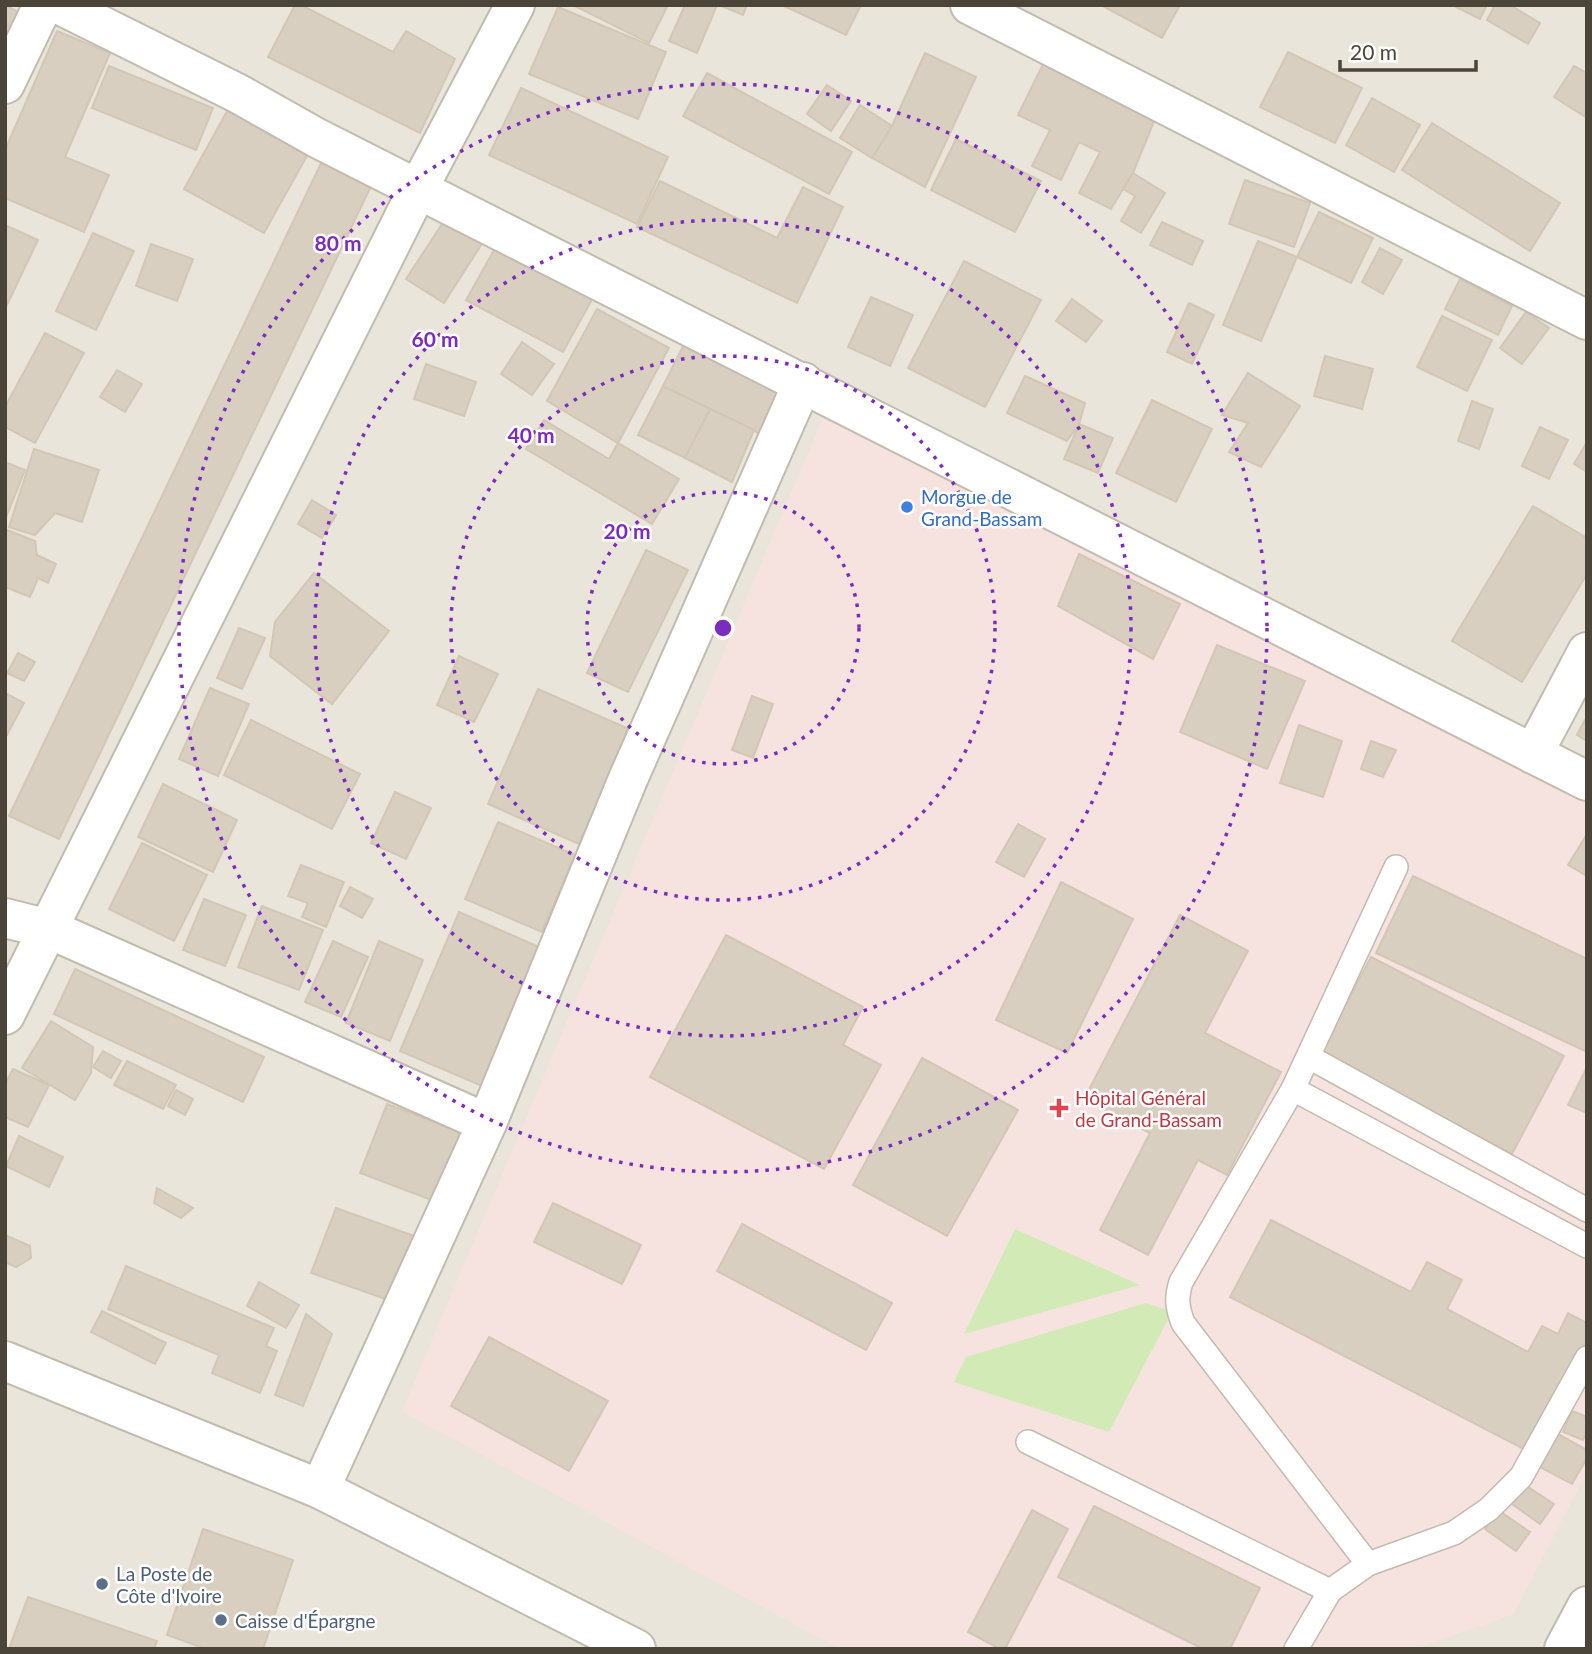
<svg xmlns="http://www.w3.org/2000/svg" width="1592" height="1654" viewBox="0 0 1592 1654" font-family="Lato,sans-serif">
<style>
.residential{fill:#eae5da}
.medical{fill:#f6e3e0}
.green{fill:#d2eab5}
.building{fill:#d8cfc1;stroke:#d3c7b4;stroke-width:2}
.lines{fill:none;stroke-linecap:round;stroke-linejoin:round}
.service-casing{stroke:#c2bbae;stroke-width:26}
.minor-casing{stroke:#c2bbae;stroke-width:42}
.tertiary-casing{stroke:#c2bbae;stroke-width:42}
.service{stroke:#fff;stroke-width:23}
.minor{stroke:#fff;stroke-width:38}
.tertiary{stroke:#fff;stroke-width:38}
.ring{fill:none;stroke:#7b2cbf;stroke-width:3.5;stroke-dasharray:3.5 7}
.shop-dot{fill:#3f7fe0;stroke:#fff;stroke-width:2.5}
.health-dot{fill:#e0444e;stroke:#fff;stroke-width:2.5}
.service-dot{fill:#5c6f8a;stroke:#fff;stroke-width:2.5}
.labels{text-anchor:middle;dominant-baseline:central;stroke-width:5;stroke-linejoin:round;paint-order:stroke}
.shop-label{font-size:19px;fill:#366cbe;stroke:#fff;text-anchor:start}
.health-label{font-size:19px;fill:#be3a42;stroke:#fff;text-anchor:start}
.service-label{font-size:19px;fill:#4e5e75;stroke:#fff;text-anchor:start}
.centre{fill:#7b2cbf;stroke:#fff;stroke-width:3.5}
.ring-label{font-size:21px;text-anchor:middle;font-weight:bold;fill:#7b2cbf;stroke:#fff;stroke-width:5;stroke-linejoin:round;paint-order:stroke}
</style>
<rect width="100%" height="100%" fill="#f6f3ec"/>
<rect class="residential" x="5" y="5" width="1582" height="1644"/>
<path class="medical" d="M823 418 1587 804V1471L1514 1614 1413 1649H840L402 1411Z"/>
<g class="green">
<path d="M1015 1229 1140 1285 964 1334Z"/>
<path d="M1146 1303 1172 1312 1109 1432 954 1382 966 1357Z"/>
</g>
<g class="building">
<path d="M295 5H301L393 52 406 31 455 59 420 133 268 57Z"/>
<path d="M573 5H668L649 43Z"/>
<path d="M685 5H717L697 53 669 41Z"/>
<path d="M719 5H747L743 15Z"/>
<path d="M782 5H861L846 35Z"/>
<path d="M1101 5H1180L1162 38Z"/>
<path d="M1452 5H1487L1480 19Z"/>
<path d="M1495 5H1510L1540 23 1528 44 1487 20Z"/>
<path d="M7 6 27 17 5 57V10Z"/>
<path d="M558 7 666 52 638 119 529 74Z"/>
<path d="M57 31 110 53 65 157 109 175 84 232 5 198V150Z"/>
<path d="M1288 52 1362 88 1335 143 1260 107Z"/>
<path d="M925 53 976 77 925 187 872 158 892 126Z"/>
<path d="M1045 60 1157 114 1133 173 1111 209 1079 193 1100 152 1079 142 1061 180 1032 166 1050 130 1018 115Z"/>
<path d="M109 66 213 108 196 150 92 108Z"/>
<path d="M1574 66 1587 73V118L1554 97Z"/>
<path d="M707 73 852 152 829 194 683 116Z"/>
<path d="M827 85 851 101 831 131 807 114Z"/>
<path d="M521 88 668 157 637 224 489 155Z"/>
<path d="M237 93 317 138 264 233 184 189Z"/>
<path d="M1372 98 1420 125 1394 172 1346 145Z"/>
<path d="M860 105 892 126 872 158 840 138Z"/>
<path d="M1432 123 1560 203 1530 251 1402 170Z"/>
<path d="M956 139 1041 181 1015 232 931 190Z"/>
<path d="M323 159 373 182 59 839 9 816Z"/>
<path d="M1133 173 1165 193 1141 233 1121 221 1135 196 1123 189Z"/>
<path d="M1245 180 1310 203 1294 247 1229 224Z"/>
<path d="M660 181 777 238 803 187 843 207 797 303 637 227Z"/>
<path d="M1319 212 1373 238 1351 283 1297 257Z"/>
<path d="M446 218 483 242 444 303 406 279Z"/>
<path d="M1162 222 1203 241 1192 265 1150 245Z"/>
<path d="M5 225 38 240 5 309Z"/>
<path d="M93 233 134 251 96 330 56 311Z"/>
<path d="M1258 241 1297 257 1261 341 1223 325Z"/>
<path d="M498 243 594 296 563 352 466 300Z"/>
<path d="M151 244 193 259 177 301 136 286Z"/>
<path d="M1380 248 1402 260 1383 294 1362 282Z"/>
<path d="M964 261 1041 300 985 407 908 368Z"/>
<path d="M1460 279 1512 306 1498 335 1445 309Z"/>
<path d="M871 297 913 315 890 366 848 347Z"/>
<path d="M1072 299 1102 321 1086 342 1056 321Z"/>
<path d="M1189 303 1214 315 1192 364 1167 352Z"/>
<path d="M597 309 669 348 618 443 547 401Z"/>
<path d="M1526 312 1549 328 1522 364 1500 348Z"/>
<path d="M1442 316 1492 340 1467 391 1417 367Z"/>
<path d="M45 333 84 353 35 443 5 427V407Z"/>
<path d="M687 338 785 388 760 435 754 430 663 386Z"/>
<path d="M522 342 554 364 532 395 501 374Z"/>
<path d="M1325 356 1373 369 1362 409 1314 396Z"/>
<path d="M426 364 476 382 464 416 414 399Z"/>
<path d="M117 370 142 384 125 412 100 397Z"/>
<path d="M1248 373 1300 406 1261 467 1229 452 1248 423 1222 415Z"/>
<path d="M1025 376 1085 403 1079 424 1067 441 1007 413Z"/>
<path d="M663 386 710 409 685 458 638 435Z"/>
<path d="M1152 400 1212 429 1176 502 1116 473Z"/>
<path d="M1472 401 1493 409 1479 449 1458 441Z"/>
<path d="M710 409 754 430 732 482 685 458Z"/>
<path d="M544 420 609 459 618 443 679 479 652 524 526 449Z"/>
<path d="M1079 424 1113 438 1098 473 1064 459Z"/>
<path d="M1540 427 1568 440 1549 479 1522 466Z"/>
<path d="M1587 442V472L1574 464Z"/>
<path d="M34 449 99 470 82 522 55 513 35 535 9 527Z"/>
<path d="M5 462 25 470 5 520Z"/>
<path d="M312 500 336 515 322 538 298 524Z"/>
<path d="M1533 506 1587 538V574L1522 682 1452 641Z"/>
<path d="M7 530 35 541 37 555 56 564 48 583 38 578 30 597 5 587V535Z"/>
<path d="M646 550 688 570 628 692 587 673Z"/>
<path d="M1079 554 1180 604 1153 659 1058 606Z"/>
<path d="M314 573 389 631 332 704 270 656 275 622Z"/>
<path d="M239 628 265 638 242 689 217 678Z"/>
<path d="M1217 645 1305 681 1267 769 1180 732Z"/>
<path d="M18 653 35 662 24 681 7 673Z"/>
<path d="M459 656 498 674 474 722 437 705Z"/>
<path d="M210 688 249 704 218 776 179 759Z"/>
<path d="M538 689 631 730 579 844 488 804Z"/>
<path d="M5 693 24 703 7 735 5 734Z"/>
<path d="M752 696 773 704 753 758 732 750Z"/>
<path d="M1587 716V741L1577 735Z"/>
<path d="M251 720 360 774 332 829 224 775Z"/>
<path d="M1299 725 1342 741 1323 797 1280 783Z"/>
<path d="M1371 741 1396 750 1383 777 1361 769Z"/>
<path d="M163 784 237 820 213 872 138 837Z"/>
<path d="M395 792 431 808 406 859 371 843Z"/>
<path d="M498 822 575 855 542 932 465 899Z"/>
<path d="M1018 824 1045 839 1024 877 996 862Z"/>
<path d="M1587 834V876L1568 865Z"/>
<path d="M142 843 207 875 174 941 109 909Z"/>
<path d="M301 865 344 882 326 927 302 917 308 903 288 896Z"/>
<path d="M1413 876 1587 959V1052L1376 953Z"/>
<path d="M1061 882 1133 919 1067 1053 996 1020Z"/>
<path d="M350 887 373 899 362 918 340 906Z"/>
<path d="M204 899 246 915 225 966 183 950Z"/>
<path d="M262 906 323 930 299 990 238 967Z"/>
<path d="M459 912 539 947 482 1086 400 1051Z"/>
<path d="M1180 915 1248 951 1205 1033 1281 1072 1227 1175 1198 1160 1148 1255 1100 1230 1150 1133 1084 1099Z"/>
<path d="M726 935 863 1007 843 1045 881 1065 824 1169 650 1077Z"/>
<path d="M333 941 368 957 341 1017 305 1002Z"/>
<path d="M379 941 423 960 390 1041 346 1023Z"/>
<path d="M1371 957 1564 1056 1512 1154 1319 1055Z"/>
<path d="M75 969 264 1057 243 1102 54 1014Z"/>
<path d="M51 1021 93 1047 91 1073 75 1100 22 1068Z"/>
<path d="M103 1051 121 1061 111 1078 93 1067Z"/>
<path d="M922 1058 1018 1110 947 1236 853 1185Z"/>
<path d="M127 1061 176 1085 163 1109 114 1085Z"/>
<path d="M1587 1067V1113L1568 1105Z"/>
<path d="M13 1069 49 1085 28 1127 5 1117V1084Z"/>
<path d="M176 1090 193 1099 185 1115 168 1106Z"/>
<path d="M387 1104 461 1132 434 1201 360 1173Z"/>
<path d="M19 1136 63 1157 49 1187 6 1166Z"/>
<path d="M157 1188 193 1208 181 1218 154 1203Z"/>
<path d="M553 1203 641 1245 622 1284 534 1242Z"/>
<path d="M336 1208 420 1238 397 1303 311 1273Z"/>
<path d="M1271 1220 1411 1292 1427 1262 1462 1280 1447 1309 1528 1352 1542 1326 1558 1334 1568 1313 1587 1323V1380L1545 1460 1230 1297Z"/>
<path d="M742 1224 892 1303 866 1350 717 1271Z"/>
<path d="M5 1235 30 1246 31 1258 16 1267 5 1262Z"/>
<path d="M126 1266 274 1328 266 1346 277 1351 260 1393 212 1373 219 1355 108 1309Z"/>
<path d="M259 1282 299 1305 286 1328 247 1306Z"/>
<path d="M102 1311 166 1343 155 1364 91 1332Z"/>
<path d="M306 1314 332 1334 303 1406 275 1395Z"/>
<path d="M489 1337 608 1401 569 1471 451 1406Z"/>
<path d="M1572 1411 1587 1417V1432L1583 1440 1563 1432Z"/>
<path d="M1558 1434 1587 1450V1458L1572 1484 1540 1467Z"/>
<path d="M1522 1483 1554 1504 1540 1524 1509 1502Z"/>
<path d="M1094 1506 1260 1588 1230 1649H1203L1058 1577Z"/>
<path d="M1032 1510 1068 1529 1005 1649H1000L968 1632Z"/>
<path d="M1498 1510 1530 1532 1516 1551 1485 1529Z"/>
<path d="M203 1529 293 1560 263 1649H206L167 1635Z"/>
<path d="M28 1597 157 1641 154 1649H9Z"/>
</g>
<g class="lines">
<g class="service-casing">
<g id="service">
<path d="M1309 1057 1587 1210"/>
<path d="M1293 1089 1587 1246"/>
<path d="M1028 1442 1330 1591"/>
<path d="M1368 1564 1183 1323C1177 1307 1176 1298 1181 1282L1293 1089 1396 867"/>
<path d="M1296 1649 1330 1591 1368 1564 1454 1533 1489 1509 1521 1477 1587 1358"/>
</g>
</g>
<g class="minor-casing">
<g id="minor">
<path d="M60 5 237 93 317 138 1587 781"/>
<path d="M970 5 1587 320"/>
<path d="M5 84 43 5"/>
<path d="M1533 754 1587 652"/>
<path d="M5 918 49 929 487 1123"/>
<path d="M5 1015 419 187 515 5"/>
<path d="M320 1489 487 1123 628 779 803 382"/>
</g>
</g>
<g class="tertiary-casing">
<g id="tertiary">
<path d="M5 1361 320 1489 636 1649"/>
<path d="M1564 1649 1587 1606"/>
</g>
</g>
<use href="#service" class="service"/>
<use href="#minor" class="minor"/>
<use href="#tertiary" class="tertiary"/>
</g>
<g class="ring">
<circle cx="723" cy="628" r="136"/>
<circle cx="723" cy="628" r="272"/>
<circle cx="723" cy="628" r="408"/>
<circle cx="723" cy="628" r="544"/>
</g>
<circle class="shop-dot" cx="907" cy="507" r="7"/>
<path class="health-dot" d="M1055.5 1097.5h7v7h7v7h-7v7h-7v-7h-7v-7h7z"/>
<g class="service-dot">
<circle cx="102" cy="1584" r="7"/>
<circle cx="221" cy="1620" r="7"/>
</g>
<g class="labels">
<g class="shop-label">
<text x="921" y="496">Morgue de<tspan x="921" dy="22">Grand-Bassam</tspan></text>
</g>
<g class="health-label">
<text x="1075" y="1097">Hôpital Général<tspan x="1075" dy="22">de Grand-Bassam</tspan></text>
</g>
<g class="service-label">
<text x="116" y="1573">La Poste de<tspan x="116" dy="22">Côte d'Ivoire</tspan></text>
<text x="235" y="1620">Caisse d'Épargne</text>
</g>
</g>
<circle cx="723" cy="628" r="10" class="centre"/>
<g class="ring-label">
<text x="338" y="251">80 m</text>
<text x="435" y="347">60 m</text>
<text x="531" y="443">40 m</text>
<text x="627" y="539">20 m</text>
</g>
<rect width="1592" height="1654" fill="none" stroke="#4b4439" stroke-width="14"/>
<path d="M1340 60v10h136v-10" fill="none" stroke="#4b4439" stroke-width="3.5"/>
<text x="1350" y="60" font-size="21" fill="#4b4439" stroke="#ffffff" stroke-width="5" paint-order="stroke">20 m</text>
</svg>
